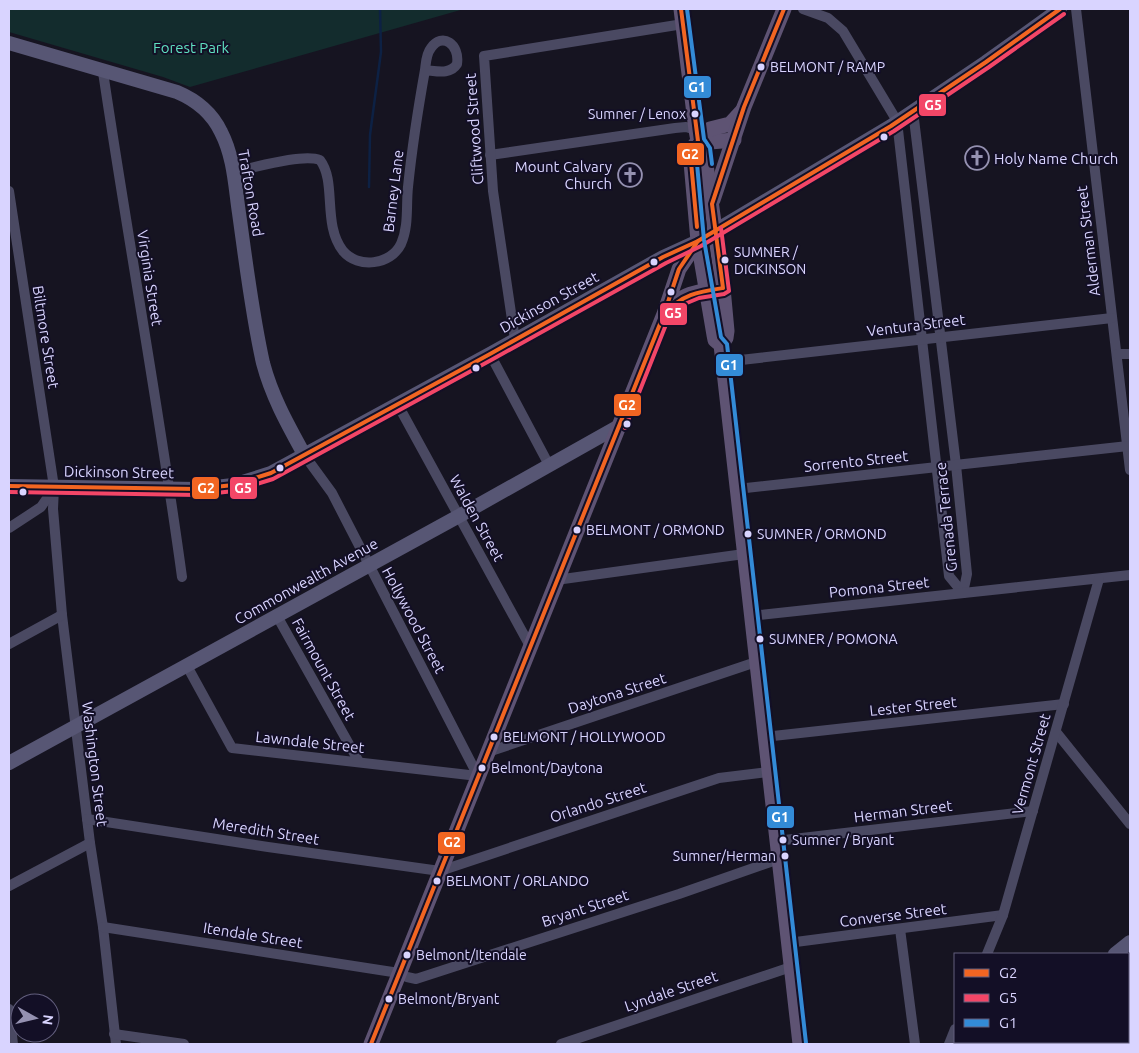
<svg xmlns="http://www.w3.org/2000/svg" width="1139" height="1053" viewBox="0 0 1139 1053" font-family="Ubuntu,sans-serif">
<style>
.green{fill:#132c2d}
.lines{fill:none;stroke-linecap:round;stroke-linejoin:round}
.stream{stroke:#0d2144;stroke-width:2.5}
.street{stroke:#4a4962;stroke-width:10}
.secondary{stroke:#575674;stroke-width:14}
.primary{stroke:#5e5373;stroke-width:15}
.bus-1-casing{stroke:#130f26;stroke-width:8}
.bus-2-casing{stroke:#130f26;stroke-width:8}
.bus-3-casing{stroke:#130f26;stroke-width:8}
.bus-1{stroke:#f26522;stroke-width:4}
.bus-2{stroke:#f34667;stroke-width:4}
.bus-3{stroke:#338bd7;stroke-width:4}
.bus-dot{fill:#d9d4ff;stroke:#130f26;stroke-width:2}
.labels{text-anchor:middle;dominant-baseline:central;stroke-width:4;stroke-linejoin:round;paint-order:stroke}
.bus-label{font-size:14px;fill:#d9d4ff;stroke:#130f26;text-anchor:start}
.park-label{font-size:15px;fill:#5fe0c0;stroke:#130f26}
.street-label{font-size:15px;fill:#d9d4ff;stroke:#130f26}
.poi-label{font-size:15px;fill:#d9d4ff;stroke:#130f26;text-anchor:start}
.line-badge{stroke:#130f26;stroke-width:2}
.badge-label{font-size:14px;text-anchor:middle;font-weight:bold;fill:#fff}
</style>
<rect width="100%" height="100%" fill="#161421"/>
<path class="green" d="M9 9H464L190 87 163 77 9 32Z"/>
<g class="lines">
<path class="stream" d="M369 187 370 135 381 52 380 9"/>
<g class="street">
<path d="M803 9 828 18 843 31 897 121 949 576 963 593"/>
<path d="M1076 9 1130 470"/>
<path d="M103 72C128 240 159 408 182 577"/>
<path d="M913 111 956 465 967 574 963 593"/>
<path d="M490 155 675 128 686 127 696 130"/>
<path d="M233 172C253 168 303 153 320 160 337 182 322 224 343 251 358 269 391 265 401 244 409 226 406 206 408 187 412 148 418 109 425 70 426 63 426 54 431 48 442 32 460 44 457 64 450 75 437 71 425 70"/>
<path d="M9 191 54 487 53 509 62 615 90 843 103 927 116 1044"/>
<path d="M515 340 493 191 484 56 683 24"/>
<path d="M490 354 549 465"/>
<path d="M1117 354H1130"/>
<path d="M723 362 1112 318"/>
<path d="M398 405 530 646"/>
<path d="M305 456 332 493 478 776"/>
<path d="M737 489 1128 446"/>
<path d="M9 528 41 507 54 488"/>
<path d="M556 580 744 554"/>
<path d="M277 616 359 762"/>
<path d="M751 616 1130 575"/>
<path d="M9 644 62 615"/>
<path d="M187 666 232 748 478 776"/>
<path d="M1056 732 1130 824"/>
<path d="M764 737 1064 704"/>
<path d="M488 752 756 662"/>
<path d="M87 819 268 847 440 871 719 778 768 772"/>
<path d="M776 841 1033 811"/>
<path d="M9 886 90 843"/>
<path d="M103 927 399 973 407 977 416 979 679 894 779 859"/>
<path d="M900 929 915 1044"/>
<path d="M788 943 1003 915"/>
<path d="M987 954 1003 915 1099 579"/>
<path d="M9 1009 13 1044"/>
<path d="M114 1034 184 1044"/>
<path d="M561 1044 791 967"/>
<path d="M949 1044 955 1029"/>
</g>
<g class="secondary">
<path d="M9 43 177 92C196 100 212 113 221 132 234 157 235 186 239 213 246 263 252 314 263 363 272 397 288 425 305 456"/>
<path d="M9 486 197 489 233 485 271 473 490 354 663 257 698 241 891 126 986 62 1060 9"/>
<path d="M9 763 459 516 619 426"/>
<path d="M1115 954 1130 942"/>
<path d="M1002 1044 1005 1042"/>
</g>
<g class="primary">
<path d="M681 9 696 130 698 141 704 150 723 288 727 331 726 338 721 345"/>
<path d="M697 131 710 142 734 140"/>
<path d="M704 135 710 129 730 124 742 111"/>
<path d="M698 141 690 151 698 241 714 335 715 340 721 345 800 1044"/>
<path d="M713 200 744 107 784 9"/>
<path d="M667 311C681 294 693 293 714 289"/>
<path d="M371 1044 664 314 679 269 698 241"/>
</g>
<g class="bus-1-casing">
<g id="bus-1">
<path d="M681 9 698 141 690 151 697 227"/>
<path d="M664 314C683 294 697 292 723 288L712 204 744 107 784 9"/>
<path d="M9 486 197 489 233 485 271 473 490 354 663 257 698 241 891 126 986 62 1060 9"/>
<path d="M371 1044 664 314 679 269 698 241"/>
</g>
</g>
<g class="bus-2-casing">
<g id="bus-2">
<path d="M625 428 669 317 687 303 699 298 724 294 729 291 721 228"/>
<path d="M9 492 198 495 234 491 273 479 493 359 666 263 701 246 894 131 989 67 1064 14"/>
</g>
</g>
<g class="bus-3-casing">
<g id="bus-3">
<path d="M687 9 704 139 710 148 712 164"/>
<path d="M703 145 696 153 704 240 721 337 727 344 806 1043"/>
</g>
</g>
<use href="#bus-1" class="bus-1"/>
<use href="#bus-2" class="bus-2"/>
<use href="#bus-3" class="bus-3"/>
</g>
<defs>
<g id="church-ring" transform="scale(1.25)"><circle r="9.5" fill="#130f26" stroke="#9591b1" stroke-width="1.5"/><path d="M-1.2-6h2.4v3.5h3.3v2.4h-3.3V6h-2.4V-.1h-3.3v-2.4h3.3Z" fill="#9591b1"/></g>
</defs>
<g fill-rule="evenodd">
<use href="#church-ring" x="977" y="158"/>
<use href="#church-ring" x="630" y="175"/>
</g>
<g class="bus-dot">
<circle cx="761" cy="67" r="4.5"/>
<circle cx="695" cy="114" r="4.5"/>
<circle cx="884" cy="137" r="4.5"/>
<circle cx="725" cy="260" r="4.5"/>
<circle cx="654" cy="262" r="4.5"/>
<circle cx="671" cy="292" r="4.5"/>
<circle cx="476" cy="368" r="4.5"/>
<circle cx="627" cy="424" r="4.5"/>
<circle cx="280" cy="468" r="4.5"/>
<circle cx="23" cy="492" r="4.5"/>
<circle cx="577" cy="530" r="4.5"/>
<circle cx="748" cy="534" r="4.5"/>
<circle cx="760" cy="639" r="4.5"/>
<circle cx="494" cy="737" r="4.5"/>
<circle cx="482" cy="768" r="4.5"/>
<circle cx="783" cy="840" r="4.5"/>
<circle cx="785" cy="856" r="4.5"/>
<circle cx="437" cy="881" r="4.5"/>
<circle cx="407" cy="955" r="4.5"/>
<circle cx="389" cy="999" r="4.5"/>
</g>
<g class="labels">
<g class="bus-label">
<text x="770" y="67">BELMONT / RAMP</text>
<text x="686" y="114" text-anchor="end">Sumner / Lenox</text>
<text x="734" y="252">SUMNER /<tspan x="734" dy="17">DICKINSON</tspan></text>
<text x="586" y="530">BELMONT / ORMOND</text>
<text x="757" y="534">SUMNER / ORMOND</text>
<text x="769" y="639">SUMNER / POMONA</text>
<text x="503" y="737">BELMONT / HOLLYWOOD</text>
<text x="491" y="768">Belmont/Daytona</text>
<text x="792" y="840">Sumner / Bryant</text>
<text x="776" y="856" text-anchor="end">Sumner/Herman</text>
<text x="446" y="881">BELMONT / ORLANDO</text>
<text x="416" y="955">Belmont/Itendale</text>
<text x="398" y="999">Belmont/Bryant</text>
</g>
<g class="park-label">
<text x="191" y="47">Forest Park</text>
</g>
<g class="street-label">
<text transform="translate(474 129) rotate(-94)">Cliftwood Street</text>
<text transform="translate(393 191) rotate(-83)">Barney Lane</text>
<text transform="translate(251 193) rotate(80)">Trafton Road</text>
<text transform="translate(1088 241) rotate(-97)">Alderman Street</text>
<text transform="translate(150 278) rotate(81)">Virginia Street</text>
<text transform="translate(549 302) rotate(-29)">Dickinson Street</text>
<text transform="translate(916 325) rotate(-7)">Ventura Street</text>
<text transform="translate(46 337) rotate(81)">Biltmore Street</text>
<text transform="translate(856 461) rotate(-6)">Sorrento Street</text>
<text transform="translate(119 472) rotate(1)">Dickinson Street</text>
<text transform="translate(946 517) rotate(-96)">Grenada Terrace</text>
<text transform="translate(477 518) rotate(61)">Walden Street</text>
<text transform="translate(306 581) rotate(-29)">Commonwealth Avenue</text>
<text transform="translate(879 587) rotate(-6)">Pomona Street</text>
<text transform="translate(414 620) rotate(62)">Hollywood Street</text>
<text transform="translate(324 669) rotate(61)">Fairmount Street</text>
<text transform="translate(617 693) rotate(-18)">Daytona Street</text>
<text transform="translate(913 706) rotate(-6)">Lester Street</text>
<text transform="translate(310 742) rotate(6)">Lawndale Street</text>
<text transform="translate(95 764) rotate(83)">Washington Street</text>
<text transform="translate(1031 764) rotate(-74)">Vermont Street</text>
<text transform="translate(598 802) rotate(-18)">Orlando Street</text>
<text transform="translate(903 811) rotate(-7)">Herman Street</text>
<text transform="translate(266 831) rotate(9)">Meredith Street</text>
<text transform="translate(585 908) rotate(-18)">Bryant Street</text>
<text transform="translate(893 915) rotate(-7)">Converse Street</text>
<text transform="translate(253 935) rotate(9)">Itendale Street</text>
<text transform="translate(671 991) rotate(-19)">Lyndale Street</text>
</g>
<g class="poi-label">
<text x="994" y="158">Holy Name Church</text>
<text x="612" y="166" text-anchor="end">Mount Calvary<tspan x="612" dy="17">Church</tspan></text>
</g>
</g>
<g class="line-badge">
<rect x="683" y="75" width="29" height="24" rx="5" fill="#338bd7"/>
<rect x="918" y="93" width="29" height="24" rx="5" fill="#f34667"/>
<rect x="676" y="142" width="29" height="24" rx="5" fill="#f26522"/>
<rect x="659" y="302" width="29" height="24" rx="5" fill="#f34667"/>
<rect x="715" y="353" width="29" height="24" rx="5" fill="#338bd7"/>
<rect x="613" y="393" width="29" height="24" rx="5" fill="#f26522"/>
<rect x="191" y="476" width="29" height="24" rx="5" fill="#f26522"/>
<rect x="229" y="476" width="29" height="24" rx="5" fill="#f34667"/>
<rect x="766" y="805" width="29" height="24" rx="5" fill="#338bd7"/>
<rect x="437" y="831" width="29" height="24" rx="5" fill="#f26522"/>
</g>
<g class="badge-label">
<text x="697" y="92">G1</text>
<text x="933" y="110">G5</text>
<text x="690" y="159">G2</text>
<text x="673" y="318">G5</text>
<text x="729" y="370">G1</text>
<text x="627" y="410">G2</text>
<text x="206" y="493">G2</text>
<text x="243" y="493">G5</text>
<text x="780" y="822">G1</text>
<text x="452" y="847">G2</text>
</g>
<rect width="1139" height="1053" fill="none" stroke="#d9d4ff" stroke-width="20"/>
<rect x="954" y="953" width="175" height="90" fill="#130f26" stroke="#625e7d"/>
<rect x="964" y="969" width="25" height="8" fill="#f26522" stroke="#625e7d"/>
<text x="999" y="978" font-size="15" fill="#d9d4ff">G2</text>
<rect x="964" y="994" width="25" height="8" fill="#f34667" stroke="#625e7d"/>
<text x="999" y="1003" font-size="15" fill="#d9d4ff">G5</text>
<rect x="964" y="1019" width="25" height="8" fill="#338bd7" stroke="#625e7d"/>
<text x="999" y="1028" font-size="15" fill="#d9d4ff">G1</text>
<g transform="translate(35 1018) rotate(98)"><circle r="24" fill="#130f26" stroke="#625e7d"/>
<path d="M0-4L9 19L0 12L-9 19Z" fill="#9591b1"/>
<text y="-8" font-size="14" font-weight="bold" text-anchor="middle" fill="#d9d4ff">N</text>
</g>
</svg>
